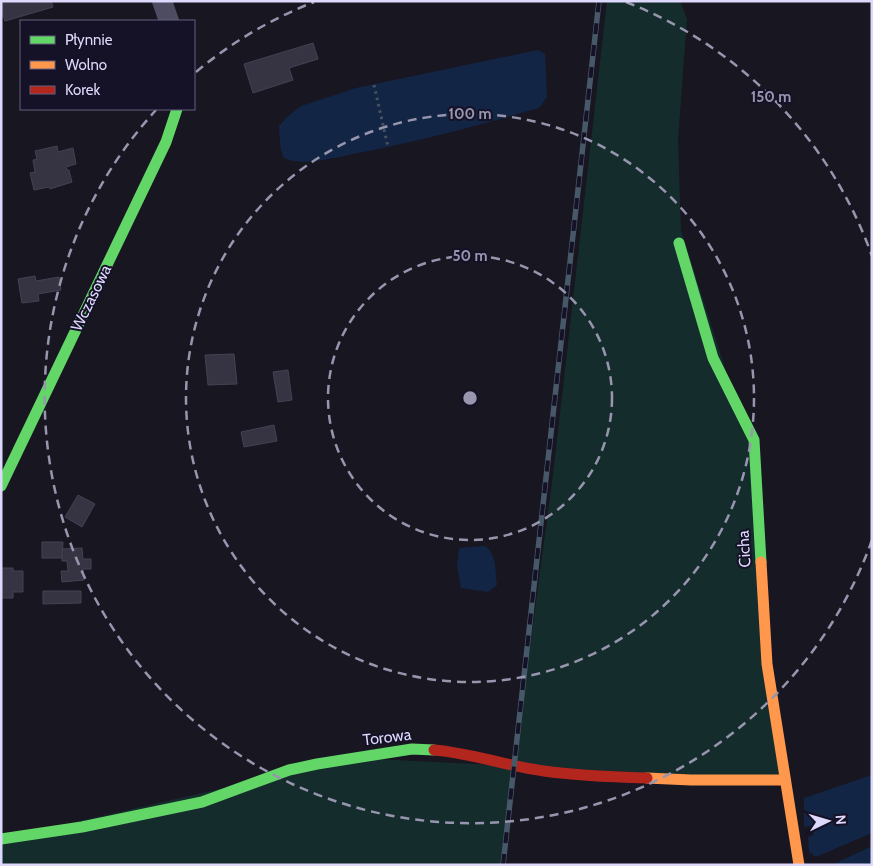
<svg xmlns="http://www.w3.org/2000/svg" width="873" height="866" viewBox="0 0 873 866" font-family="Cabin,sans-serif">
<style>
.green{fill:#152c2d}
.water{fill:#132545}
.building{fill:#363443;stroke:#454154}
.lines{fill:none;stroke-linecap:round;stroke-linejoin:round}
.path{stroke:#48525f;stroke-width:3;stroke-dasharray:2.5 4;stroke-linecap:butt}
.street{stroke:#4d4c61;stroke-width:20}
.fast{stroke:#63d668;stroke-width:11}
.slow{stroke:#ff974d;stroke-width:11}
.jam{stroke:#b3261e;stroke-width:11}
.rail-casing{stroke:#475968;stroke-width:5.5}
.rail{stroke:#151126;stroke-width:4;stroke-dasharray:11;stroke-linecap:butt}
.ring{fill:none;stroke:#9895af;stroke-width:2.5;stroke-dasharray:9 6}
.labels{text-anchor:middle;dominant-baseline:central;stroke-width:4;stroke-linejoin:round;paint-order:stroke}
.street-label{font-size:16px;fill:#ddd9fc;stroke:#151126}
.centre{fill:#9895af;stroke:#151126;stroke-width:2.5}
.ring-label{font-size:15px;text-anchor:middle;font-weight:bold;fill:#9895af;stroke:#151126;stroke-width:4;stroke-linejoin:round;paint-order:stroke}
</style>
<rect width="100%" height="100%" fill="#181621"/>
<path class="green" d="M607 1H680L687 19 678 139 681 230 748 441 785 780 514 766 502 865H1V839L355 758 514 766 553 475Z"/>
<g class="water">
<path d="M538 50 545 54 547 97 539 108C479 125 419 141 358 153 337 157 315 164 294 161 290 161 287 159 283 157L280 145 279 126 287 117 301 106 356 88Z"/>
<path d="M485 546C497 554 495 572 497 585L488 592 461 588 457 566 459 548Z"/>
<path d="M872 775V833L816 857 809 852 808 837 814 835 811 826 804 827V798Z"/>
<path d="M872 846V865H832Z"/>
</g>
<g class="building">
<path d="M1 1H51L53 7 5 21 1 9Z"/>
<path d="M313 43 318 59 289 68 293 80 253 93 244 64Z"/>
<path d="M57 146 58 152 73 148 76 164 66 167 67 170H69L72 182 50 189 49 187 34 190 30 173 35 172 33 160 37 159 35 151Z"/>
<path d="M35 276 36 281 59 277 61 290 38 294 39 301 22 303 18 279Z"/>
<path d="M234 354 237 384 208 385 205 355Z"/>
<path d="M288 370 292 400 278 402 273 372Z"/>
<path d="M274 425 277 441 244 447 241 432Z"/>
<path d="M78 495 95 504 82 527 65 517Z"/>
<path d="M42 542H63L62 558H42Z"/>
<path d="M82 548 83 559H91V569H83L84 580 62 582 61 571H68L67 561H62V549Z"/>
<path d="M1 568H13V571H23V592H13V598H1Z"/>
<path d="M43 591H81V603L43 604Z"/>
</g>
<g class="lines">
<path class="path" d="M374 85 388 147"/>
<path class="street" d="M162 1 169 21"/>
<g class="fast">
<path d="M679 243 713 358 754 440 761 562"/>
<path d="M1 486 166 142 177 109"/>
<path d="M1 839 82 827 202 802 289 770 317 764 412 749 434 750"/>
</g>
<g class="slow">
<path d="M761 562 767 664 799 865"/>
<path d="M647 778 691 780H785"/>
</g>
<path class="jam" d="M434 750C471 753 507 766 544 771 578 776 612 777 647 778"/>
<g class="rail-casing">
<path id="rail" d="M503 865 599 1"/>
</g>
<use href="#rail" class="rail"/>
</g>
<g class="ring">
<circle cx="470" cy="398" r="142"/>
<circle cx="470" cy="398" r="284"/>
<path d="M872 540A426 426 0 1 1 156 110M196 72A426 426 0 0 1 314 2M626 2A426 426 0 0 1 872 256"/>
</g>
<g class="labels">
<g class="street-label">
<text transform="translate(91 298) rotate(-64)">Wczasowa</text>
<text transform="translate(744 549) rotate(-93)">Cicha</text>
<text transform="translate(387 737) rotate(-7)">Torowa</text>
</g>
</g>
<circle cx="470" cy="398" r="8" class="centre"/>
<g class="ring-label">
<text x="771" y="102">150 m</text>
<text x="470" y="119">100 m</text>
<text x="470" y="261">50 m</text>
</g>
<rect width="873" height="866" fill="none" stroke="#ddd9fc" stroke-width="5"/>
<rect x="20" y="20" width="175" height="90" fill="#151126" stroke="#65617c"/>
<rect x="30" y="36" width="25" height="8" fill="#63d668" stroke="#65617c"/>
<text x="65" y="45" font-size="15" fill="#ddd9fc">Płynnie</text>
<rect x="30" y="61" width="25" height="8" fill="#ff974d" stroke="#65617c"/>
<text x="65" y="70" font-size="15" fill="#ddd9fc">Wolno</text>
<rect x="30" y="86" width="25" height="8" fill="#b3261e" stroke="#65617c"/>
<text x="65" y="95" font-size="15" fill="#ddd9fc">Korek</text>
<g transform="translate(828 821) rotate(85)" stroke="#151126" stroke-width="4" paint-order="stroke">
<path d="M0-4L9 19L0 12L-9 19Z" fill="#ddd9fc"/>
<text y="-8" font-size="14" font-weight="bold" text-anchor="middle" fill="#ddd9fc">N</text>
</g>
</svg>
